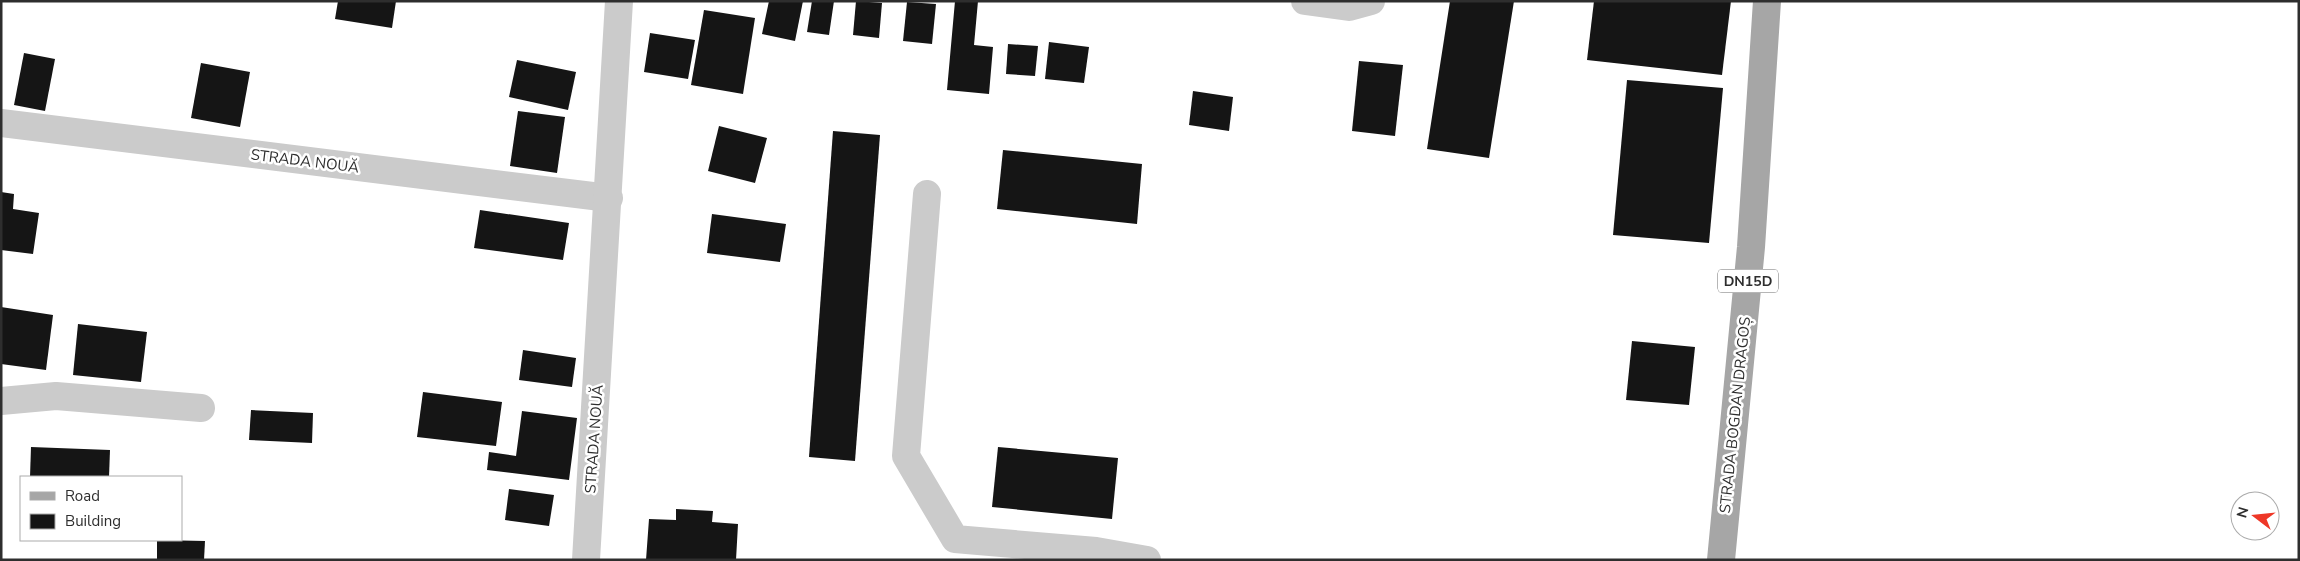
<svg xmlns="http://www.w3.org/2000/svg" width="2300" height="561" viewBox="0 0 2300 561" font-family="'Nunito Sans',sans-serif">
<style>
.building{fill:#151515}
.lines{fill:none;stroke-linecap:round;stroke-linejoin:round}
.street{stroke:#cbcbcb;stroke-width:28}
.primary{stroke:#a6a6a6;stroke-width:28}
.labels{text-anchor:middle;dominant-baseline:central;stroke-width:5;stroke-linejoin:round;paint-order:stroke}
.shield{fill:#fff;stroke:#6d6d6d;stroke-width:1}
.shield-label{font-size:14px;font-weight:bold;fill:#2e2e2e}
.street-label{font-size:15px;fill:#2e2e2e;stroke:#fff}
</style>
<rect width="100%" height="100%" fill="#fff"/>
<g class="building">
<path d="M338 1H396L392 28 335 19Z"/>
<path d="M769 1H803L795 41 762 34Z"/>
<path d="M812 1H834L829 35 807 32Z"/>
<path d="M856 1 882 3 879 38 853 35Z"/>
<path d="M955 1H978L974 45 993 47 989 94 947 90Z"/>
<path d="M1450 1H1514L1489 158 1427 149Z"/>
<path d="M1594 1H1731L1722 75 1587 60Z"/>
<path d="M907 2 936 4 932 44 903 41Z"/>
<path d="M704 10 755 18 743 94 691 85Z"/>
<path d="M650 33 695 40 688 79 644 72Z"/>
<path d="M1049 42 1089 47 1084 83 1045 79Z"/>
<path d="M1008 44 1038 46 1035 76 1006 74Z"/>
<path d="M24 53 55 59 45 111 14 105Z"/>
<path d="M517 60 576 72 568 110 509 97Z"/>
<path d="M1359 61 1403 65 1395 136 1352 131Z"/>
<path d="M201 63 250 72 240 127 191 118Z"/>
<path d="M1627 80 1723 88 1709 243 1613 235Z"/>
<path d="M1193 91 1233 97 1229 131 1189 125Z"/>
<path d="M518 111 565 117 557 173 510 166Z"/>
<path d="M719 126 767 138 755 183 708 171Z"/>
<path d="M833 131 880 135 855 461 809 457Z"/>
<path d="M1003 150 1142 164 1137 224 997 209Z"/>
<path d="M1 192 14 194 13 209 39 213 33 254 1 250Z"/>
<path d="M480 210 569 223 563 260 474 248Z"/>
<path d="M712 214 786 224 780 262 707 253Z"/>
<path d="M1 307 53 315 46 370 1 364Z"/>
<path d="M78 324 147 332 141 382 73 375Z"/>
<path d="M1632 341 1695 347 1689 405 1626 400Z"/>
<path d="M523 350 576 358 572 387 519 380Z"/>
<path d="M423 392 502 402 496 446 417 437Z"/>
<path d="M251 410 313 413 312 443 249 440Z"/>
<path d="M522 411 577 418 569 480 487 470 489 452 516 456Z"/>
<path d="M31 447 110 450 109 477H30Z"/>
<path d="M998 447 1118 458 1112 519 992 507Z"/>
<path d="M509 489 554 495 549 526 505 520Z"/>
<path d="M676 509 713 511 712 522 738 524 736 560H646L649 519 676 520Z"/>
<path d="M157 540 205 541 204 560H157Z"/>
</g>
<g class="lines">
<g class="street">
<path d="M1305 1 1349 7 1371 1"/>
<path d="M1 123 609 198"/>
<path d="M927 194 906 456 955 539 1096 551 1147 560"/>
<path d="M1 401 56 396 201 408"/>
<path d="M586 560 619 1"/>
</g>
<path class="primary" d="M1721 560 1751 247 1767 1"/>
</g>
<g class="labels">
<rect class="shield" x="1718" y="269.5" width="60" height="23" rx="4"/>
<g class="shield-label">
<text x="1748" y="281">DN15D</text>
</g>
<g class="street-label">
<text transform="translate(305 161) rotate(7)">STRADA NOUĂ</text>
<text transform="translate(1735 415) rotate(-84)">STRADA BOGDAN DRAGOȘ</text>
<text transform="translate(594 439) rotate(-86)">STRADA NOUĂ</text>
</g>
</g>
<rect width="2300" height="561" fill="none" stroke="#2e2e2e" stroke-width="5"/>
<rect x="20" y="476" width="162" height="65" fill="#ffffff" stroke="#ababab"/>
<rect x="30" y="492" width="25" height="8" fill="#a6a6a6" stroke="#ababab"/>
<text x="65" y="501" font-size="15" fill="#2e2e2e">Road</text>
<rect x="30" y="514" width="25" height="15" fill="#151515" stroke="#ababab"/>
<text x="65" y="526" font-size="15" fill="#2e2e2e">Building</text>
<g transform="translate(2255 516) rotate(286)"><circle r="24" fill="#ffffff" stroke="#ababab"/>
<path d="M0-4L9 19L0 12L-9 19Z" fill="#ee3727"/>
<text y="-8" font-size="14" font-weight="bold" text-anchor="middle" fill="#2e2e2e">N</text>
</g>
</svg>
